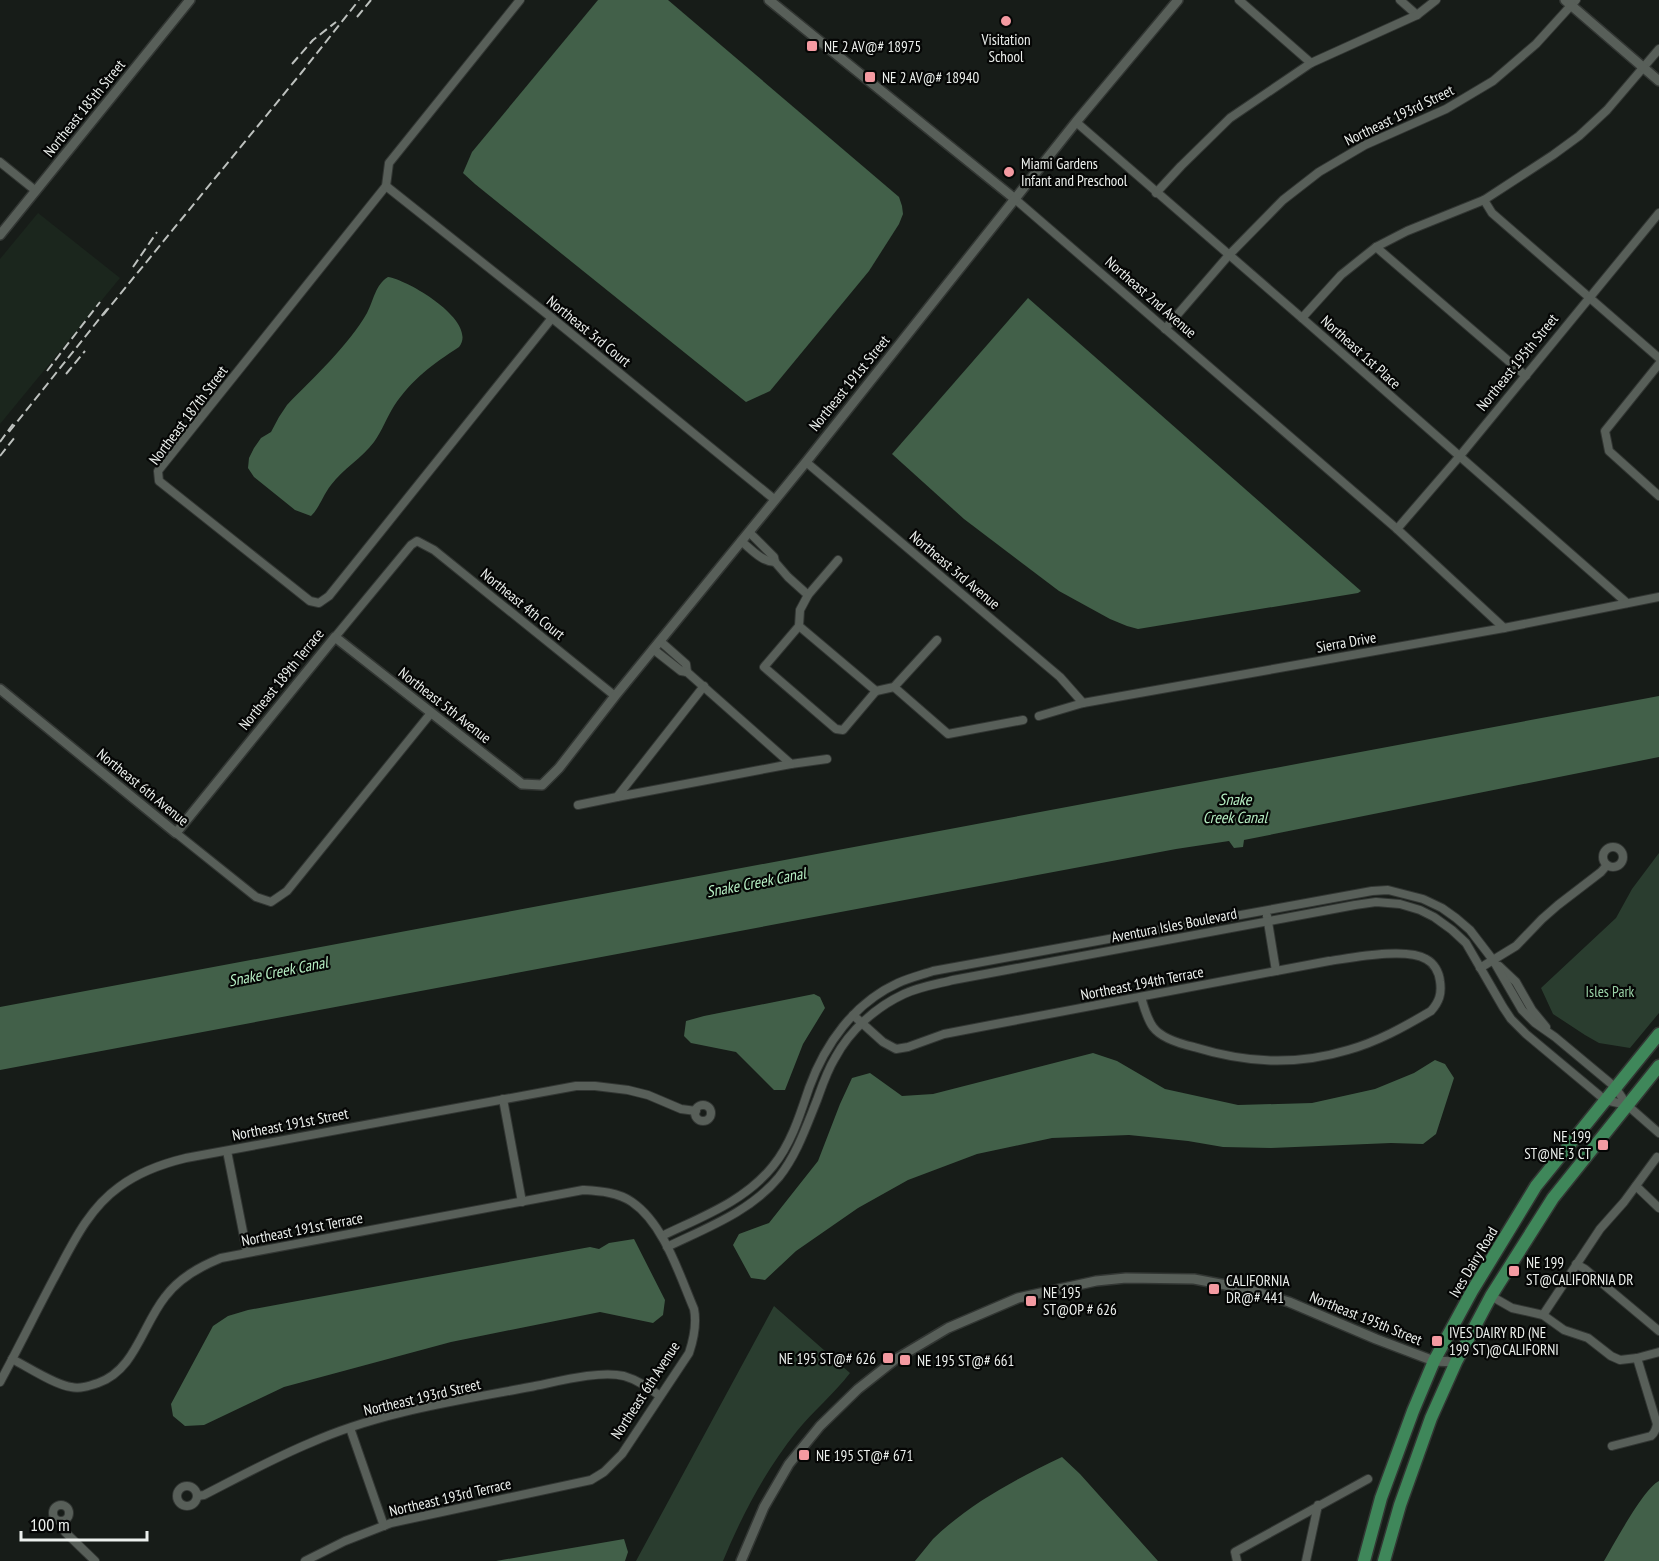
<svg xmlns="http://www.w3.org/2000/svg" width="1659" height="1561" viewBox="0 0 1659 1561" font-family="'PT Sans Narrow',sans-serif">
<style>
.built{fill:#1b261d}
.green{fill:#2a3d2f}
.water{fill:#426049}
.lines{fill:none;stroke-linecap:round;stroke-linejoin:round}
.minor-casing{stroke:#323633;stroke-width:10}
.tertiary-casing{stroke:#323633;stroke-width:12}
.primary-casing{stroke:#323633;stroke-width:15}
.minor{stroke:#585f59;stroke-width:8}
.tertiary{stroke:#585f59;stroke-width:9}
.primary{stroke:#3f875a;stroke-width:12}
.rail{stroke:#bdc1be;stroke-width:2;stroke-dasharray:9 4.5;stroke-linecap:butt}
.poi-dot{fill:#f49aa1;stroke:#050605;stroke-width:2}
.labels{text-anchor:middle;dominant-baseline:central;stroke-width:4.5;stroke-linejoin:round;paint-order:stroke}
.poi-label{font-size:15px;fill:#ecf0ed;stroke:#050605;text-anchor:start}
.street-label{font-size:15px;fill:#ecf0ed;stroke:#050605}
.park-label{font-size:15px;fill:#9ad2a7;stroke:#050605}
.water-label{font-size:16px;font-style:italic;fill:#b5edc2;stroke:#050605}
</style>
<rect width="100%" height="100%" fill="#171c18"/>
<path class="built" d="M38 213 120 278 0 424V259Z"/>
<g class="green">
<path d="M1659 853V1013L1630 1048 1599 1043 1585 1035 1553 1014 1541 988 1616 918 1632 889Z"/>
<path d="M774 1306 850 1373C834 1394 813 1411 797 1431 765 1471 742 1515 723 1561H636Z"/>
</g>
<g class="water">
<path d="M598 0H668L899 197 902 206 903 214 899 224 869 271 770 391 746 402 475 184 463 173 472 152Z"/>
<path d="M388 277C409 280 479 322 459 347 433 364 412 379 394 406 387 417 382 431 374 442 362 458 343 469 331 485 323 495 320 507 311 516L295 510 254 477 248 468 249 458 254 448 261 438 271 432 279 417 287 405C313 378 349 345 367 313 374 300 375 285 388 277Z"/>
<path d="M1028 298 1361 591 1358 593 1138 629 1127 626 1110 619 1059 591 964 519 892 454Z"/>
<path d="M1659 696V757L1244 840 1243 847 1234 848 1229 841 1176 849 0 1070V1007Z"/>
<path d="M814 994 820 997 825 1008 803 1044 785 1090H774L736 1052 691 1043 684 1036 686 1021 704 1016Z"/>
<path d="M1093 1053 1117 1061 1165 1089 1238 1105 1312 1103 1375 1089 1414 1073 1435 1060 1445 1064 1454 1078 1436 1134 1423 1144 1391 1143 1271 1148 1223 1147 1188 1141 1129 1135 1052 1138 977 1154 908 1180 858 1208 796 1251 765 1280 751 1278 733 1245 739 1234 769 1223 818 1161 840 1104 852 1078 870 1073 902 1096 933 1094Z"/>
<path d="M634 1239 665 1300 663 1315 653 1323 600 1312 451 1342 284 1387 204 1425 185 1426 173 1416 171 1404 213 1326 228 1316 248 1310 590 1247 599 1249 609 1243Z"/>
<path d="M1062 1457 1080 1474 1158 1561H915C921 1554 927 1546 933 1539 970 1503 1016 1479 1062 1457Z"/>
<path d="M1659 1481V1561H1604C1614 1544 1644 1488 1659 1481Z"/>
<path d="M624 1539 628 1552 625 1561H496Z"/>
</g>
<g class="lines">
<g class="minor-casing">
<g id="minor">
<path d="M520 0 389 163 386 186 158 471 159 481 310 601 319 603 329 596 552 318"/>
<path d="M1239 0 1311 63"/>
<path d="M1400 0 1417 15"/>
<path d="M1076 122 1302 318 1627 603"/>
<path d="M0 162 36 191"/>
<path d="M386 186 552 318 774 499"/>
<path d="M1156 193 1181 166 1230 118 1311 63 1417 15 1436 0"/>
<path d="M1015 199 1397 529 1504 628"/>
<path d="M1484 200 1492 213 1659 358"/>
<path d="M1376 247 1526 376"/>
<path d="M1302 318 1341 275 1376 247 1407 231 1484 200 1553 155 1579 136 1607 110 1659 49"/>
<path d="M1165 329 1229 255 1283 200 1319 172 1365 145 1446 109 1493 81 1536 44 1576 0"/>
<path d="M1659 364 1605 431 1609 451 1659 496"/>
<path d="M806 462 1060 677 1083 703"/>
<path d="M1397 529 1459 457 1659 213"/>
<path d="M749 532 774 557 775 562 788 577 808 595"/>
<path d="M741 541C751 549 762 562 775 562"/>
<path d="M838 560 808 595 800 610 799 626 876 691 894 687 937 640"/>
<path d="M799 626 764 667 836 729 843 730 876 691"/>
<path d="M335 637 411 545 417 541 434 550 615 696"/>
<path d="M660 641 686 664 687 672"/>
<path d="M653 649 681 671 687 672 791 764 827 759"/>
<path d="M894 687 948 734 1023 720"/>
<path d="M1039 716 1083 703 1504 628 1659 597"/>
<path d="M617 797 791 764"/>
<path d="M578 805 617 797 704 686"/>
<path d="M176 833 256 897 271 902 287 891 431 713"/>
<circle cx="1613" cy="857" r="10"/>
<path d="M1267 916 1276 971"/>
<path d="M1499 966 1516 982 1532 1010 1546 1027"/>
<path d="M1480 968 1516 946 1542 919 1558 905 1601 872 1607 865"/>
<path d="M853 1015 883 1042 896 1049 908 1047 944 1034 996 1024 1329 961C1351 958 1406 947 1426 959 1434 963 1439 972 1440 981 1442 994 1439 1002 1431 1011 1404 1027 1377 1042 1348 1050 1295 1066 1246 1063 1194 1047 1181 1044 1161 1038 1153 1027 1147 1019 1144 1007 1141 997"/>
<path d="M503 1099 522 1202"/>
<circle cx="703" cy="1113" r="8"/>
<path d="M227 1151 247 1252"/>
<path d="M1636 1186 1659 1208"/>
<path d="M662 1236C701 1217 744 1202 773 1166 791 1144 800 1115 809 1088 825 1044 854 1003 898 983 909 978 921 975 933 971L1372 891 1388 890 1423 899 1442 908 1456 918 1470 930 1493 960 1522 1010 1535 1023 1555 1037 1615 1087 1627 1105 1659 1133"/>
<path d="M667 1247C706 1228 750 1212 779 1177 797 1154 806 1127 817 1100 822 1086 827 1071 835 1058 850 1030 876 1007 904 994 919 987 937 984 953 980L1355 905 1376 902 1400 904 1420 910 1434 917 1452 930 1466 943 1503 1007 1511 1019 1526 1034 1605 1100 1627 1105"/>
<path d="M1576 1264 1585 1269 1659 1331"/>
<path d="M1491 1296 1512 1308 1543 1315 1564 1330 1588 1338 1611 1356 1620 1360 1637 1358 1659 1352"/>
<path d="M1543 1315 1600 1229 1624 1202 1657 1157"/>
<path d="M12 1359C28 1367 55 1385 71 1387 80 1389 89 1386 98 1383 135 1370 142 1326 165 1297 179 1278 199 1267 221 1258L583 1190C599 1191 618 1192 632 1202 664 1224 679 1274 694 1309 697 1324 694 1338 689 1353L622 1454 604 1472 591 1480 391 1523 345 1541 305 1561"/>
<path d="M0 1382C18 1349 35 1314 53 1280 71 1247 87 1210 119 1187 139 1172 161 1164 186 1158L576 1086H595L628 1090 648 1095 681 1109 696 1111"/>
<path d="M350 1428 384 1526"/>
<path d="M1612 1446 1651 1436C1655 1433 1656 1429 1657 1424L1637 1358"/>
<circle cx="187" cy="1496" r="10"/>
<path d="M197 1496 204 1495C239 1477 274 1458 310 1443 379 1412 456 1401 530 1387 556 1382 599 1370 624 1376 638 1380 649 1388 660 1396"/>
<circle cx="61" cy="1513" r="8"/>
<path d="M63 1521 65 1532 95 1561"/>
<path d="M1237 1561 1235 1552 1368 1479"/>
<path d="M1306 1561 1318 1505"/>
</g>
</g>
<g class="tertiary-casing">
<g id="tertiary">
<path d="M769 0 1015 199"/>
<path d="M1565 0 1659 81"/>
<path d="M0 235 190 0"/>
<path d="M0 689 176 833 335 637 522 784 542 785 559 768 615 696 806 462 1076 122 1178 0"/>
<path d="M741 1561 764 1507 789 1464 820 1426 858 1389 896 1359 948 1328 1018 1298 1096 1281 1126 1278 1194 1279 1247 1289 1289 1302 1376 1339 1434 1361 1456 1362"/>
</g>
</g>
<g class="primary-casing">
<g id="primary">
<path d="M1364 1561 1381 1498 1413 1411 1434 1361 1472 1291 1536 1186 1659 1034"/>
<path d="M1384 1561 1400 1505 1431 1418 1456 1362 1491 1296 1553 1198 1659 1066"/>
</g>
</g>
<use href="#minor" class="minor"/>
<use href="#tertiary" class="tertiary"/>
<use href="#primary" class="primary"/>
<g class="rail">
<path d="M357 17 371 0"/>
<path d="M292 64 313 40 336 22"/>
<path d="M133 267 157 232"/>
<path d="M103 315 302 72 359 0"/>
<path d="M47 371 100 302"/>
<path d="M66 374 85 351"/>
<path d="M9 432 108 308"/>
<path d="M0 442 13 424"/>
<path d="M0 456 15 437"/>
</g>
</g>
<g class="poi-dot">
<circle cx="1006" cy="21" r="6"/>
<rect x="806" y="40" width="12" height="12" rx="3"/>
<rect x="864" y="71" width="12" height="12" rx="3"/>
<circle cx="1009" cy="172" r="6"/>
<rect x="1597" y="1139" width="12" height="12" rx="3"/>
<rect x="1508" y="1265" width="12" height="12" rx="3"/>
<rect x="1208" y="1283" width="12" height="12" rx="3"/>
<rect x="1025" y="1295" width="12" height="12" rx="3"/>
<rect x="1431" y="1335" width="12" height="12" rx="3"/>
<rect x="882" y="1352" width="12" height="12" rx="3"/>
<rect x="899" y="1354" width="12" height="12" rx="3"/>
<rect x="798" y="1449" width="12" height="12" rx="3"/>
</g>
<g class="labels">
<g class="poi-label">
<text x="1006" y="39" text-anchor="middle">Visitation<tspan x="1006" dy="17">School</tspan></text>
<text x="824" y="46">NE 2 AV@# 18975</text>
<text x="882" y="77">NE 2 AV@# 18940</text>
<text x="1021" y="163">Miami Gardens<tspan x="1021" dy="17">Infant and Preschool</tspan></text>
<text x="1591" y="1136" text-anchor="end">NE 199<tspan x="1591" dy="17">ST@NE 3 CT</tspan></text>
<text x="1526" y="1262">NE 199<tspan x="1526" dy="17">ST@CALIFORNIA DR</tspan></text>
<text x="1226" y="1280">CALIFORNIA<tspan x="1226" dy="17">DR@# 441</tspan></text>
<text x="1043" y="1292">NE 195<tspan x="1043" dy="17">ST@OP # 626</tspan></text>
<text x="1449" y="1332">IVES DAIRY RD (NE<tspan x="1449" dy="17">199 ST)@CALIFORNI</tspan></text>
<text x="876" y="1358" text-anchor="end">NE 195 ST@# 626</text>
<text x="917" y="1360">NE 195 ST@# 661</text>
<text x="816" y="1455">NE 195 ST@# 671</text>
</g>
<g class="street-label">
<text transform="translate(84 108) rotate(-51)">Northeast 185th Street</text>
<text transform="translate(1399 115) rotate(-26)">Northeast 193rd Street</text>
<text transform="translate(1151 297) rotate(41)">Northeast 2nd Avenue</text>
<text transform="translate(589 331) rotate(39)">Northeast 3rd Court</text>
<text transform="translate(1361 352) rotate(42)">Northeast 1st Place</text>
<text transform="translate(1517 362) rotate(-51)">Northeast 195th Street</text>
<text transform="translate(849 383) rotate(-51)">Northeast 191st Street</text>
<text transform="translate(188 415) rotate(-53)">Northeast 187th Street</text>
<text transform="translate(955 570) rotate(40)">Northeast 3rd Avenue</text>
<text transform="translate(523 604) rotate(39)">Northeast 4th Court</text>
<text transform="translate(1346 642) rotate(-10)">Sierra Drive</text>
<text transform="translate(281 679) rotate(-51)">Northeast 189th Terrace</text>
<text transform="translate(445 705) rotate(38)">Northeast 5th Avenue</text>
<text transform="translate(143 787) rotate(39)">Northeast 6th Avenue</text>
<text transform="translate(1174 925) rotate(-11)">Aventura Isles Boulevard</text>
<text transform="translate(1142 983) rotate(-11)">Northeast 194th Terrace</text>
<text transform="translate(290 1124) rotate(-11)">Northeast 191st Street</text>
<text transform="translate(302 1229) rotate(-11)">Northeast 191st Terrace</text>
<text transform="translate(1473 1262) rotate(-59)">Ives Dairy Road</text>
<text transform="translate(1366 1318) rotate(22)">Northeast 195th Street</text>
<text transform="translate(645 1390) rotate(-57)">Northeast 6th Avenue</text>
<text transform="translate(422 1397) rotate(-13)">Northeast 193rd Street</text>
<text transform="translate(450 1497) rotate(-13)">Northeast 193rd Terrace</text>
</g>
<g class="park-label">
<text x="1610" y="991">Isles Park</text>
</g>
<g class="water-label">
<text x="1235" y="799">Snake<tspan x="1235" dy="18">Creek Canal</tspan></text>
<text transform="translate(756 882) rotate(-11)">Snake Creek Canal</text>
<text transform="translate(278 971) rotate(-11)">Snake Creek Canal</text>
</g>
</g>
<path d="M21 1531v9h126v-9" fill="none" stroke="#ecf0ed" stroke-width="3"/>
<text x="30" y="1531" font-size="18" fill="#ecf0ed" stroke="#050605" stroke-width="4.5" paint-order="stroke">100 m</text>
</svg>
